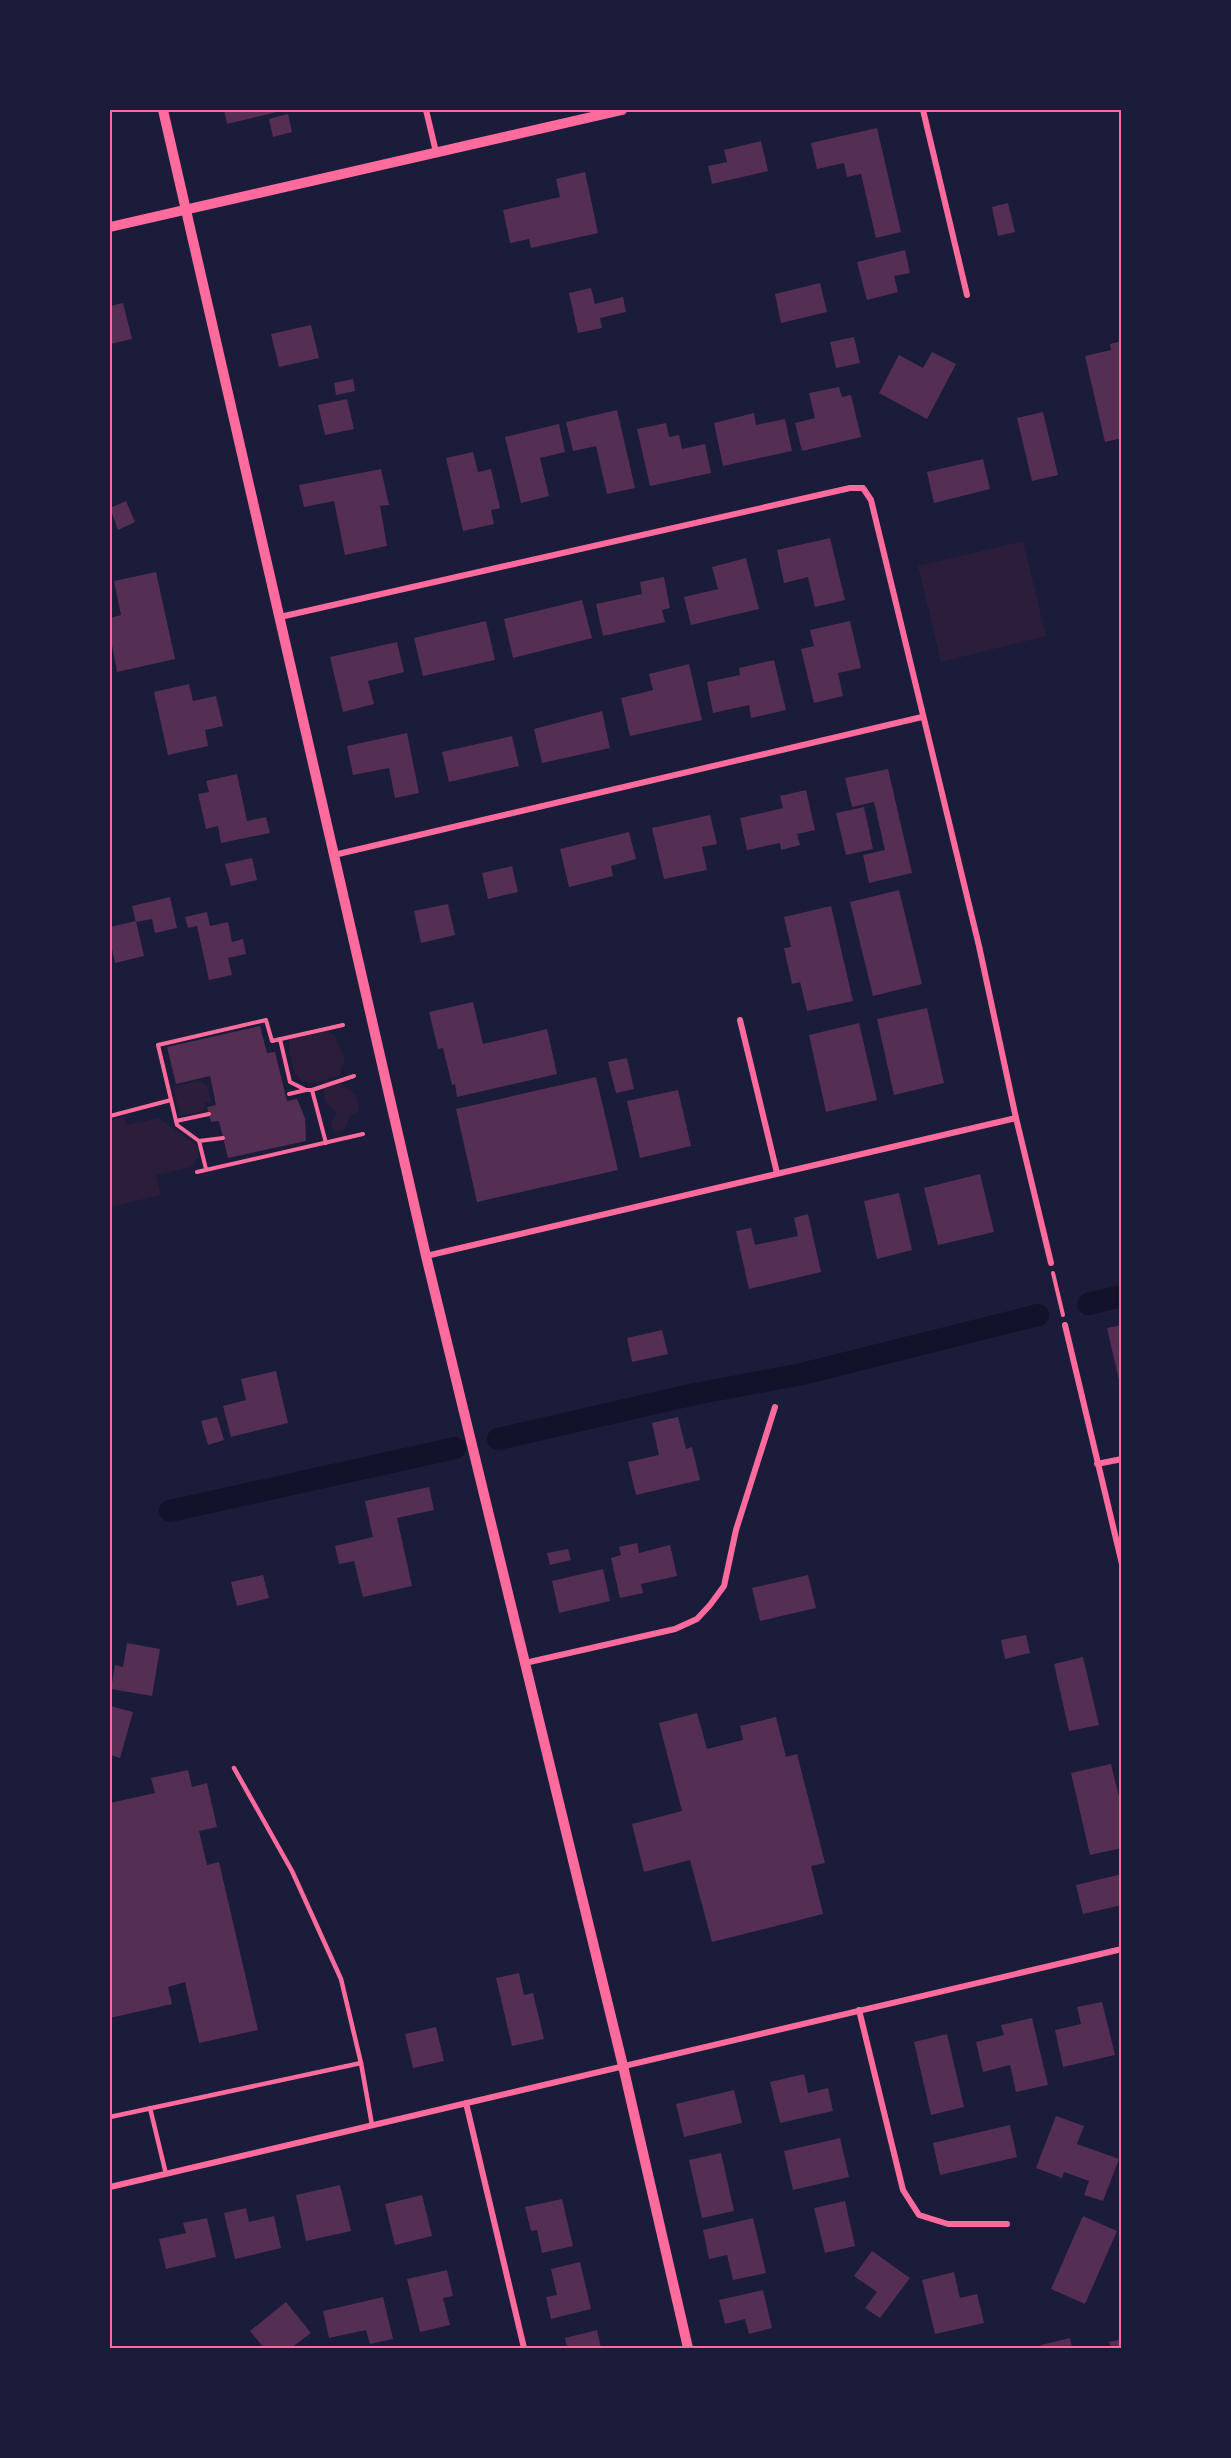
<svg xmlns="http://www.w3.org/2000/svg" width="1231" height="2458" viewBox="0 0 1231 2458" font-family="Figtree,sans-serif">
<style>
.green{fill:#2a1e3b}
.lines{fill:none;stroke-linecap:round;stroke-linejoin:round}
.canal{stroke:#12122b;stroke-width:22}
.building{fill:#542f53}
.path{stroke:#ff6b9d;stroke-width:4}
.service{stroke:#ff6b9d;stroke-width:4.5}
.minor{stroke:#ff6b9d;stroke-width:6}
.tertiary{stroke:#ff6b9d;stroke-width:10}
.neatline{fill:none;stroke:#ff6b9d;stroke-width:2}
</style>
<rect width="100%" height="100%" fill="#1b1b3a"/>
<g class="green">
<path d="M1023 541 1046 636 941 662 918 566Z"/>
<path d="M325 1031 335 1035C341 1058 350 1050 339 1076 319 1081 298 1092 292 1064 291 1056 288 1048 289 1040Z"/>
<path d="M200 1081 207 1085 211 1101 205 1103 203 1111 180 1116 173 1087Z"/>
<path d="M342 1084 356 1095 359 1107 357 1112 350 1116 344 1130 336 1132 333 1130 331 1124 337 1113 326 1103 323 1088Z"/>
<path d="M124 1117 127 1125 159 1118 197 1145 199 1156 191 1167 156 1175 161 1195 110 1207V1120Z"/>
</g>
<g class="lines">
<g class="canal">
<path d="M1088 1304 1122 1296"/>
<path d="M498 1439 695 1394 802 1374 1038 1315"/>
<path d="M170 1511 455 1448"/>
</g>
</g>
<g class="building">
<path d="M224 110H280L281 111 227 124Z"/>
<path d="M288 114 292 132 273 137 269 119Z"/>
<path d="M877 128 901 232 876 238 861 174 847 177 844 163 817 169 811 143Z"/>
<path d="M761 141 768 171 712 184 708 166 727 162 724 150Z"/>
<path d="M585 172 598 233 531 248 529 239 510 243 503 210 560 197 556 179Z"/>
<path d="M1008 203 1015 232 998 236 992 207Z"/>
<path d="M905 250 910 273 894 276 898 292 867 300 857 262Z"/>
<path d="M820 283 827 312 781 323 775 294Z"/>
<path d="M591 288 595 304 623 297 626 312 600 318 602 328 578 333 569 293Z"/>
<path d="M123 303 132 339 110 344V306Z"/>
<path d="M311 325 319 358 279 367 271 334Z"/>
<path d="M854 337 860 363 836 368 830 342Z"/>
<path d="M1122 341V438L1105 442 1085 356 1111 350 1110 344Z"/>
<path d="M932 352 956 364 927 419 879 393 899 355 923 368Z"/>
<path d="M353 379 355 391 336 395 334 383Z"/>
<path d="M839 387 842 397 851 395 861 437 802 451 795 423 815 418 809 393Z"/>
<path d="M347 399 354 429 325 435 318 405Z"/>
<path d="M617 410 635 488 607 494 596 446 573 451 566 422Z"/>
<path d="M1043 412 1058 475 1032 481 1017 418Z"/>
<path d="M754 413 756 425 785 419 792 451 723 466 714 423Z"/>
<path d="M666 423 669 437 679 435 682 449 705 444 711 473 650 486 637 429Z"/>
<path d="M559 424 565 452 540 458 549 496 521 503 505 437Z"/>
<path d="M473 452 478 472 491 469 500 508 491 510 494 524 463 531 446 458Z"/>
<path d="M983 459 990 489 934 503 927 472Z"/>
<path d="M381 469 389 505 380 506 387 546 345 555 334 501 304 507 299 485Z"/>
<path d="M126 501 135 522 118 530 110 508Z"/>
<path d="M830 538 845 600 815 607 808 577 784 583 777 550Z"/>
<path d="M746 558 759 609 691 625 684 597 718 589 712 567Z"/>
<path d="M156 572 175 659 117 672 110 635V618L121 615 114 581Z"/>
<path d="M664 577 670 608 662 610 665 622 603 636 596 604 642 594 640 582Z"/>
<path d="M582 600 592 638 513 658 504 619Z"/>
<path d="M486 621 495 660 423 676 414 638Z"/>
<path d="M850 621 861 668 838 673 843 696 814 703 801 649 814 646 810 630Z"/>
<path d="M397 642 404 672 368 681 374 704 343 712 330 657Z"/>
<path d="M774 660 786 710 751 718 749 705 713 713 707 682 740 675 739 668Z"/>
<path d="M689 664 702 720 630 736 621 698 653 690 649 674Z"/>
<path d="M189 684 193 701 216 696 223 726 205 730 208 746 168 755 154 692Z"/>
<path d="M602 711 610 748 542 763 534 729Z"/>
<path d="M407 733 419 793 395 798 389 768 353 775 347 746Z"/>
<path d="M512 736 519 766 449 782 442 752Z"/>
<path d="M888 769 912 873 869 883 863 855 885 850 874 802 852 807 845 778Z"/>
<path d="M237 774 247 821 266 817 270 833 221 843 218 826 206 829 198 794 209 792 206 781Z"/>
<path d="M806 790 815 830 797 834 800 845 781 850 780 843 747 850 740 818 783 808 780 796Z"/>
<path d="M864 807 873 849 846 855 836 813Z"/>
<path d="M710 815 717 844 702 847 707 870 664 879 652 828Z"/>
<path d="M629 832 636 859 611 866 613 876 569 887 560 849Z"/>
<path d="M252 858 257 880 231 886 225 864Z"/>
<path d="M512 866 518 892 488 899 482 873Z"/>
<path d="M899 890 922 984 873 996 850 902Z"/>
<path d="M170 897 177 928 155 933 152 919 136 922 132 906Z"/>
<path d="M448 904 455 935 421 943 414 911Z"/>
<path d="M831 906 853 1001 807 1011 800 982 792 984 784 948 791 947 784 917Z"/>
<path d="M207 912 210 926 228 922 232 942 243 939 246 954 228 958 232 975 209 980 197 926 188 928 185 917Z"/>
<path d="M136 921 144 956 115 963 110 940V927Z"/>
<path d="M473 1002 483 1044 547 1029 557 1074 457 1097 455 1084 452 1085 443 1048 438 1049 429 1012Z"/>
<path d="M927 1008 944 1083 894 1095 877 1019Z"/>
<path d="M859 1023 877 1100 826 1112 809 1035Z"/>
<path d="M260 1026 267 1053 275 1052 287 1101 297 1099 305 1118 306 1141 228 1158 219 1121 211 1122 207 1107 216 1105 210 1076 176 1084 167 1047Z"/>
<path d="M627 1058 634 1089 616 1093 608 1062Z"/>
<path d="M596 1077 618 1170 477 1202 456 1109Z"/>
<path d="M678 1090 691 1146 640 1158 627 1101Z"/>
<path d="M980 1174 994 1232 938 1245 924 1188Z"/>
<path d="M899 1193 912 1250 877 1259 864 1201Z"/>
<path d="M808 1214 821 1272 749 1289 736 1231 751 1228 755 1245 798 1236 794 1218Z"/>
<path d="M1122 1325V1388L1121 1389 1107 1328Z"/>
<path d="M662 1330 668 1354 632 1362 627 1338Z"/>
<path d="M276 1371 288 1423 231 1437 223 1406 246 1400 241 1379Z"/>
<path d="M217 1417 224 1440 208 1445 201 1421Z"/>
<path d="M678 1417 686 1449 692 1447 700 1480 636 1495 628 1462 659 1455 652 1423Z"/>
<path d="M429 1487 434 1510 397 1518 412 1586 363 1597 354 1561 339 1564 335 1546 373 1537 365 1501Z"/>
<path d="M637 1543 639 1553 670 1545 677 1576 641 1584 643 1593 620 1598 611 1558 621 1555 619 1547Z"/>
<path d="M568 1549 571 1560 550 1565 547 1553Z"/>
<path d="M603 1569 610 1601 559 1613 552 1581Z"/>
<path d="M263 1575 269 1598 237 1606 231 1582Z"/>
<path d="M808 1575 816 1608 760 1621 752 1588Z"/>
<path d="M1026 1635 1030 1653 1005 1659 1001 1640Z"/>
<path d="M127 1643 160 1649 152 1696 111 1689 115 1665 123 1667Z"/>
<path d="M1083 1657 1099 1725 1069 1731 1054 1664Z"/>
<path d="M110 1706 133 1712 120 1758 110 1755Z"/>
<path d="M697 1713 707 1749 743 1740 740 1726 776 1717 786 1757 797 1754 825 1863 811 1866 823 1914 712 1942 690 1860 644 1872 632 1824 682 1811 659 1723Z"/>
<path d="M1111 1764 1122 1809V1848L1090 1855 1071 1773Z"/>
<path d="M188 1770 192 1787 207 1783 217 1827 199 1831 207 1865 219 1862 258 2030 199 2043 185 1982 168 1987 172 2004 110 2018V1803L155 1793 151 1778Z"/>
<path d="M1122 1874V1905L1083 1914 1076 1885Z"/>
<path d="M519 1973 524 1995 533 1993 544 2039 512 2046 496 1978Z"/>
<path d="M1102 2002 1115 2055 1063 2067 1055 2030 1081 2024 1077 2007Z"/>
<path d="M1032 2018 1048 2085 1016 2092 1010 2065 983 2072 976 2042 1004 2035 1001 2025Z"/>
<path d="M436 2027 444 2061 413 2068 405 2034Z"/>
<path d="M947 2034 964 2107 931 2115 914 2042Z"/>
<path d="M804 2074 808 2093 828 2088 833 2111 780 2123 770 2082Z"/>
<path d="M734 2090 742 2123 684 2137 676 2104Z"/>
<path d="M1056 2116 1084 2126 1077 2144 1119 2159 1103 2201 1084 2195 1089 2181 1064 2172 1062 2178 1036 2168Z"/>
<path d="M1010 2125 1017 2157 940 2175 933 2143Z"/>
<path d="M840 2138 849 2177 793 2190 784 2151Z"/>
<path d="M721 2153 734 2211 702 2218 689 2160Z"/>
<path d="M340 2185 351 2231 306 2241 296 2195Z"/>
<path d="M422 2195 432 2236 395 2245 385 2204Z"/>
<path d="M562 2199 573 2246 542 2253 537 2230 531 2231 525 2207Z"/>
<path d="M845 2201 855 2246 825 2253 814 2208Z"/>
<path d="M246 2208 249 2222 274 2216 281 2248 235 2259 224 2213Z"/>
<path d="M1083 2216 1117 2231 1085 2304 1051 2289Z"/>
<path d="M207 2218 216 2257 166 2269 159 2239 186 2233 183 2223Z"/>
<path d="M753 2218 766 2273 733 2280 727 2255 709 2259 703 2230Z"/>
<path d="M872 2251 910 2278 880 2318 865 2308 877 2292 854 2276Z"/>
<path d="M580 2262 591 2309 551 2319 546 2297 557 2295 551 2269Z"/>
<path d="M447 2270 453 2296 443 2298 450 2325 420 2332 407 2279Z"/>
<path d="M954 2272 960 2298 977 2294 984 2323 935 2334 922 2280Z"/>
<path d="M763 2290 772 2328 749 2334 745 2319 725 2324 719 2300Z"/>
<path d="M383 2297 393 2339 370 2344 366 2330 329 2338 323 2311Z"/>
<path d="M286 2302 311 2333 291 2348H264L250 2331Z"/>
<path d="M597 2330 601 2348H567L565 2338Z"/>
<path d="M1070 2338 1072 2348H1041V2345Z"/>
<path d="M1122 2339V2348H1111L1109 2342Z"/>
</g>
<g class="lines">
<g class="path">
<path d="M280 1039 290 1082 306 1090H312L354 1076"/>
<path d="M312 1090 326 1143"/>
<path d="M289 1094 306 1090"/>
<path d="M110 1116 171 1100"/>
<path d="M176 1121 209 1114"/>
<path d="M199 1141 223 1138"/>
<path d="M206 1169 199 1141 177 1125 158 1045 266 1020 272 1041 343 1025"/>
<path d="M197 1172 363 1134"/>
<path d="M1053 1273 1063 1315"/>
</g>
<g class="service">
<path d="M234 1768 292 1871 341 1979 361 2063 372 2125"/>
<path d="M150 2108 166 2174"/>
<path d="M110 2117 361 2063"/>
</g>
<g class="minor">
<path d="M426 110 436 152"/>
<path d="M923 110 967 295"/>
<path d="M280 617 850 488H863L871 500 979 946 1016 1118 1051 1263"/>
<path d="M334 855 922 717"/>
<path d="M740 1020 777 1173"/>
<path d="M426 1256 1016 1118"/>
<path d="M1065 1325 1122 1564"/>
<path d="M1097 1464 1122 1459"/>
<path d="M525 1663 675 1629 697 1619 710 1605 724 1586 736 1530 775 1407"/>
<path d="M859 2010 903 2190 919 2215 948 2224H1007"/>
<path d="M466 2103 524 2348"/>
<path d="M110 2187 1122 1949"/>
</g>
<g class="tertiary">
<path d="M163 110 426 1256 623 2066 688 2348"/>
<path d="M110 227 622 110"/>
</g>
</g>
<rect width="1231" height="2458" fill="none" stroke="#1b1b3a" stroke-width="222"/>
<rect x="111" y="111" width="1009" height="2236" class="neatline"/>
</svg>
